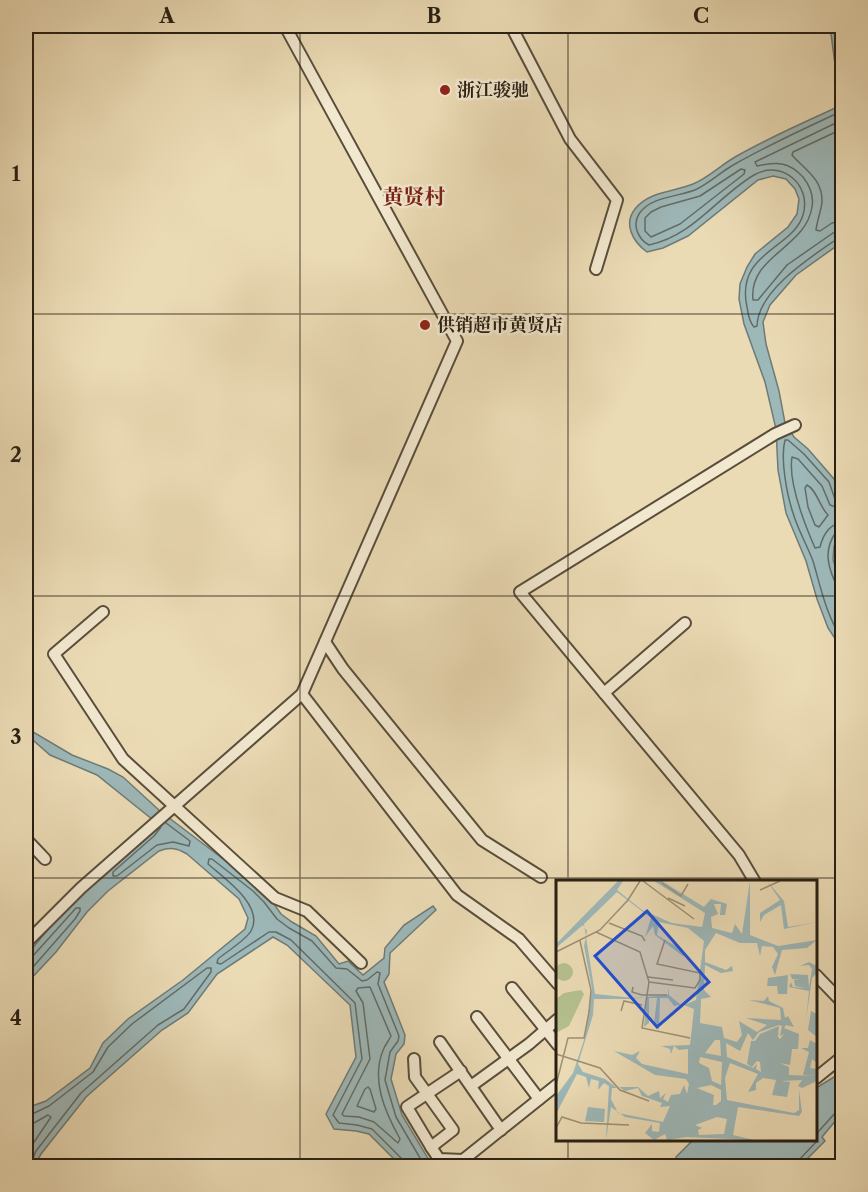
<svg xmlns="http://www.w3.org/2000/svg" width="868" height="1192" viewBox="0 0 868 1192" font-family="'Libre Caslon Text','Noto Serif SC',serif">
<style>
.water{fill:#9db8b9;stroke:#6e7b77;stroke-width:1.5}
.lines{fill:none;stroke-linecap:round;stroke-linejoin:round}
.shore{stroke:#626c66;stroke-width:1.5}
.street-casing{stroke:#594e3c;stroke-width:14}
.street{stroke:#f2e8cf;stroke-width:10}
.grid{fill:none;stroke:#281f13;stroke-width:1.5;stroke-opacity:0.55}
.poi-dot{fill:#8f2418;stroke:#f2e8cf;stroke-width:2}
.labels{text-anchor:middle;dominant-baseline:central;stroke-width:5;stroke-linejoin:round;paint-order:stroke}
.poi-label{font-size:18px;font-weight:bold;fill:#281f13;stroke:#f2e8cf;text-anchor:start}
.quarter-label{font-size:21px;font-weight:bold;fill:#7a1f14;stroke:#f2e8cf}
.inset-road{fill:none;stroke:#9d9074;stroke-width:1.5}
.view{fill:#1d4ed8;fill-opacity:0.15;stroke:#1d4ed8;stroke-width:3}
.inset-edge{fill:none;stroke:#281f13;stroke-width:3}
.neatline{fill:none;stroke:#281f13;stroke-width:2}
.grid-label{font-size:20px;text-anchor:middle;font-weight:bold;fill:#281f13}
</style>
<rect width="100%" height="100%" fill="#ebdbb5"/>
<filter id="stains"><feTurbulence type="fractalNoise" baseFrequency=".00333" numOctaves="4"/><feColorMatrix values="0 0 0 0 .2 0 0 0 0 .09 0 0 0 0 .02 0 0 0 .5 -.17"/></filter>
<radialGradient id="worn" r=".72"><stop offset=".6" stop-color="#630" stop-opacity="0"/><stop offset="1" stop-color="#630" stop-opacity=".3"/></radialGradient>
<g class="water">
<path d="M830 26H842V93L836 72Z"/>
<path d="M842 105V242L796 275 770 305 763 322 766 344 779 391 785 423 794 437 808 449 834 479 842 503V533L834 546 833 560 842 587V649L828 628 817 599 806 561 786 513 778 470 776 429 765 382 744 324 739 299 740 284 747 267 755 254 788 227 797 214 799 199 795 189 786 179 773 176 758 180 688 236 663 248 647 252C633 242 623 224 635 209 649 191 674 192 693 184 708 178 721 165 735 157 770 137 807 121 842 105Z"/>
<path d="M26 725 33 732 72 755 108 769 123 777 160 811 243 874 269 897 281 914 292 922 316 936 339 964 348 961 363 975 384 958 385 948 404 925 433 906 436 910 390 953 389 974 384 982 405 1035 404 1044 396 1054 391 1079 402 1115 429 1160 422 1166H401L369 1134 356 1131 334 1129 326 1114 356 1057 350 1005 287 945 273 937 217 974 188 1013 162 1030 86 1097 41 1154 34 1166H26V1114L32 1106 46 1101 90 1068 103 1043 128 1019 183 980 245 929 248 918 239 899 187 854C177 848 170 847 159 851L108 891 87 912 56 952 26 984V956L59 916 153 820 97 775 50 755 26 734Z"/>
<path d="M842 1072V1113L822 1137 825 1141 800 1166H676V1157L693 1140H816V1088Z"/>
</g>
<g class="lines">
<g class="shore">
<path d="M842 111C806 128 770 144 735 164 722 171 711 182 697 189 680 197 650 196 639 214 632 225 638 239 649 245 693 236 717 197 754 175 782 159 812 185 803 215 793 249 735 252 747 307 748 314 749 322 754 327L757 326C758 290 811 257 837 239L842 238"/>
<path d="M842 120 755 162 757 166C777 162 788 161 803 177 810 186 814 196 812 207 806 248 748 256 753 300H758L787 265 833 233 842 230"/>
<path d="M842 129 793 152 792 155C804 169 823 179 822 202 821 211 817 221 816 230L820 231 832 223 842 221"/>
<path d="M741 169 745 170 744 174 680 224 651 237 645 231V218L651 212 661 207 700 196Z"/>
<path d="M807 485C817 490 819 506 828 515L819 527 815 525 808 507 805 488Z"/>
<path d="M842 502 835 499 829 482 804 454 788 440H785C780 459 787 495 793 513 798 530 807 545 813 561 821 588 826 615 842 639"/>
<path d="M842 509 830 505 822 486 798 459 792 457C788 481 805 525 815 548L820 547C823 535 829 524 842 523"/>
<path d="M842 530 836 532C824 549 827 564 835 582L842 586"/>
<path d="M161 827 154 836 113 872V876H117L157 845 173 842 189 846 190 841 166 823"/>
<path d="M26 959 32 957 76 908H80V911L75 919 26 975"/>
<path d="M370 987 391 1036C389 1040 386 1044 384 1048 370 1079 385 1112 400 1139L398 1143 374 1122 359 1117 344 1116 342 1114 370 1059 363 1003 356 991 358 988Z"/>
<path d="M368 1087 370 1089 376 1109 374 1112 357 1106 365 1089Z"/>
<path d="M26 1117 49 1106 93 1072 108 1047 132 1024 207 968H211V972L184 1009 158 1025 81 1093 36 1151 30 1166"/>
<path d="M26 1125 34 1123 48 1115 51 1117 26 1154"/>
<path d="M404 1166 403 1160 372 1129 357 1125 339 1123 333 1115 362 1059 355 1003 291 940 276 932H269L221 964 217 963 218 959C226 952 246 940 251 931 265 906 224 878 208 864L209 859H212L253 891 264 902 277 919 289 928 312 941 336 968 347 969 362 981 367 980 377 972 380 973 378 984 399 1036 398 1041 390 1052 385 1080 396 1117 420 1158 418 1166"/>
<path d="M797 1166 798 1161 816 1142 818 1132 836 1112 842 1111"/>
</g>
<g class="street-casing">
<g id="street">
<path d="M511 26 570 139 617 200 596 269"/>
<path d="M103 612 54 654 123 759 275 898 307 911 361 963"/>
<path d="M325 642 343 669 482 840 541 877"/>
<path d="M604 693 685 623"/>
<path d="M302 694 457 895 519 939 558 984"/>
<path d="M26 839 45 859"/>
<path d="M755 882 739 855 520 592 775 434 795 425"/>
<path d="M26 943 81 888 302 694 457 341 285 26"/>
<path d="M816 975 842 1002"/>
<path d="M512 988 558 1045"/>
<path d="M477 1017 539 1099"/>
<path d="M440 1042 501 1130"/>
<path d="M414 1059 415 1077 453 1130 431 1147 407 1107 461 1071"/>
<path d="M816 1078 842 1057"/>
<path d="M471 1086 529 1044 558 1019"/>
<path d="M431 1147 439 1159 463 1160 558 1084"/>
</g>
</g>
<use href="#street" class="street"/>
</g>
<path class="grid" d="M300 26V1166M568 26V882M26 314H842M26 596H842M26 878H842M568 1140V1166"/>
<g class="poi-dot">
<circle cx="445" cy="90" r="6"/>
<circle cx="425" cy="325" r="6"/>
</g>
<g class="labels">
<g class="poi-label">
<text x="457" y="90">浙江骏驰</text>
<text x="437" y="325">供销超市黄贤店</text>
</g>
<g class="quarter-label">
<text x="414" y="196">黄贤村</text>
</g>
</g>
<g transform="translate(556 880)">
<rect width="261" height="261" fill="#ebdbb5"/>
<path d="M-1 92a9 9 0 1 1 18 0a9 9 0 1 1-18 0ZM25 110 28 114 13 146 0 153V119L8 113Z" fill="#b5c18f"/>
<path d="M62 1H67L61 10 86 30 116 43 146 47 149 33 98 1H106L148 27 155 19 171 24 169 35H164L165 24H158L162 34 155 37 156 48 176 53 179 44 186 54 194 1V55L222 66 261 60 251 68 226 70 219 95 216 87 222 74 217 67 206 66 204 76 201 63H184L160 53 149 70V82L170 90 176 86 177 91 165 93 149 85 148 110 155 117 145 119 144 143 166 147 168 158 181 162 186 155 183 141 201 152 211 145 190 138 225 140 224 128 193 120 208 121 212 116 213 121 227 128 229 138 232 136 238 147 230 145 228 148 243 154 242 169H236L234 185 224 183 233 187V195L259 196 247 195 253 172 245 168H252L254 160 261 164V183L256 179 254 188 261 189V201L246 208 242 206 246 200 225 201 234 202 231 217 216 215 220 200 207 198 200 203V210L192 212 202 194 174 183 169 198 171 220 238 233 243 230V210L246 232 243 236 182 227 177 255 198 260 130 257 111 260 109 254 98 260 89 253 96 244V251L103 252 104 243 69 237 55 227 50 260 53 206 48 203 42 210 43 201 35 199 33 208 30 197 21 194 0 234V216L17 193 28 160 36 109 28 66 31 51 27 45 0 68V64ZM61 12 95 38 89 57 97 46 99 55 128 77 126 70 101 55 103 42 132 48 148 61 140 120 128 125 138 129 134 165 105 166 114 169 115 174 118 166 123 170 132 169V194L86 184 80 178 84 171 76 175 58 171 99 195 130 199 133 204 131 214 128 205 124 214 115 215 112 222 107 219 110 213 104 218 103 211 92 216 82 207H63L69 211 82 208 86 216 106 223 104 227 114 226 107 242 62 233 55 219 56 208H61L49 199 27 192 22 184 37 135 38 119H75L91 117 88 147 93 143V118H101L98 144 103 150 104 118H112L118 126 125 125 113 115 112 107V115L79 118 39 114 28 44ZM223 145 226 146 224 156 228 154 224 159 222 157 223 146 204 154 199 161H195L191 184 196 187 201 181 204 182 205 192 200 189 201 184 197 188 195 187 171 177 170 163 184 171 192 153 197 160 203 152ZM159 160H164L165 176 149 173ZM144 177 166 182 165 205 156 201 153 188 143 183ZM155 205 165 210V221L160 225H157L158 215 141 208ZM161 237 171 239 168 254 143 255 142 250 146 248 139 245ZM211 1 228 21 232 47 261 42 228 49 225 25 208 35 204 42V33L224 20ZM253 82 261 86V93L256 98 250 140 253 111 233 107 235 102 237 107 249 108 239 106 238 100H244L236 99 234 94 252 95 253 107 256 89 253 85 244 86ZM232 95 231 114H222L221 106H211L212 98ZM255 131 261 134V157L252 150ZM32 227 49 229 48 242 29 241Z" fill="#9db8b9" fill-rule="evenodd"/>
<path class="inset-road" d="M87 1 138 39M106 3 125 16 132 4M204 10 224 1M112 18 129 26M53 43 86 56 89 61M40 52 84 72 93 102 86 148 134 158M0 72 44 50 72 20 84 1M92 97 117 100M93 102 139 108 144 100V93L101 84 109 60M77 107 76 112 86 115H111M65 131 68 121 86 125M0 174 44 188 64 210 93 221M0 205 12 158H28L33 132 35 110 24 61M0 248 6 237 25 243 73 245"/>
<path class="view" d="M91 31 153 102 101 147 39 76Z"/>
<rect width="261" height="261" class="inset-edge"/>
</g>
<rect width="868" height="1192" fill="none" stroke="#ebdbb5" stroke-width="66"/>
<rect x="33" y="33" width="802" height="1126" class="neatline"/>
<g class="grid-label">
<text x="167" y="23">A</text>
<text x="434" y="23">B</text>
<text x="701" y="23">C</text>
<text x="16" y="181">1</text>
<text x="16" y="462">2</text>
<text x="16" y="744">3</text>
<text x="16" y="1025">4</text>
</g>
<rect width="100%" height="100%" filter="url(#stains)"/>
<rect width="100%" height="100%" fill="url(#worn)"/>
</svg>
